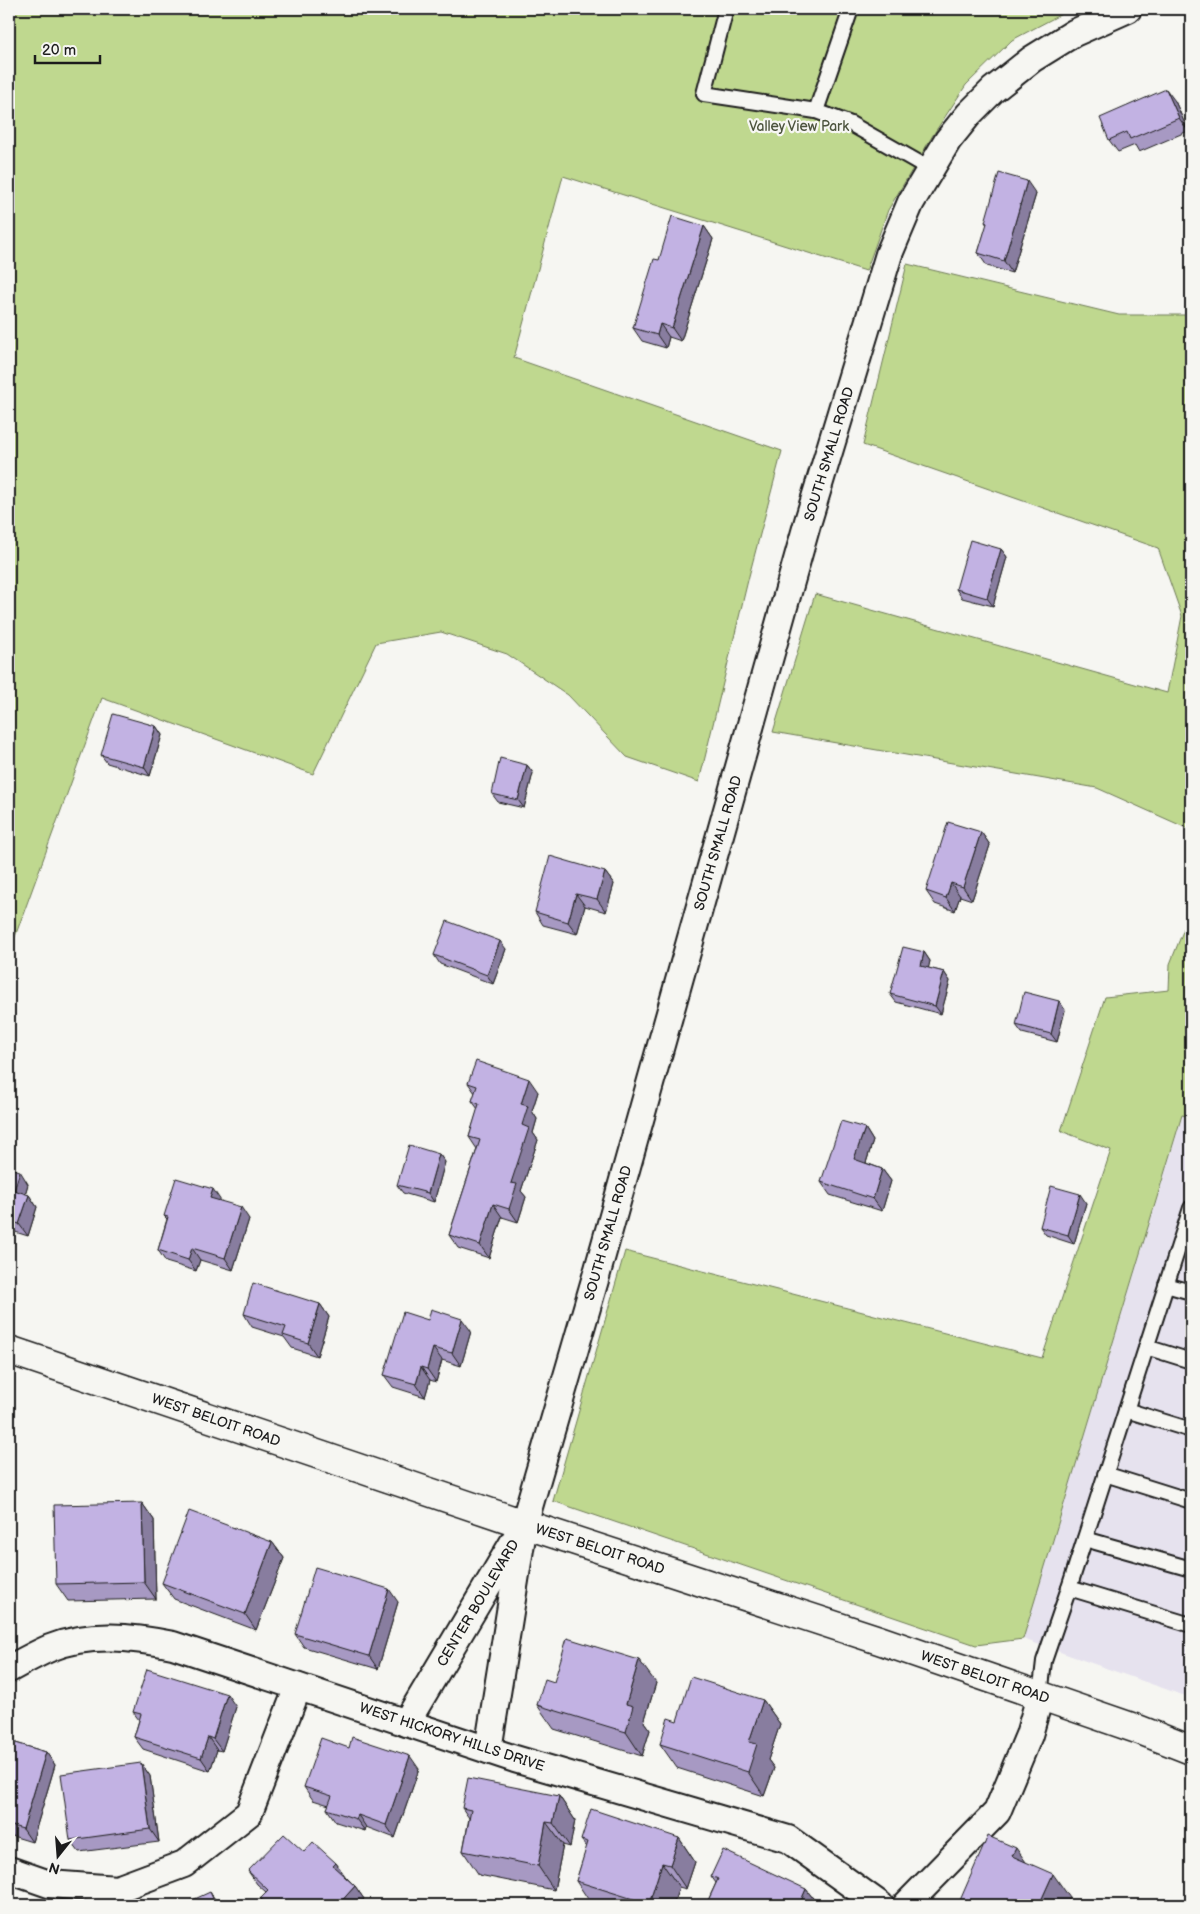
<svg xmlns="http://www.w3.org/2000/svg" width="1200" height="1914" viewBox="0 0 1200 1914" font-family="'Balsamiq Sans',sans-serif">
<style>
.built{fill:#e6e2ee}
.green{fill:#bfd88f;stroke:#6e7a56}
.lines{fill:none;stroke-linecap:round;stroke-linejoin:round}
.service-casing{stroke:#1c1c1c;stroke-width:18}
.minor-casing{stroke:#1c1c1c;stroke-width:30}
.secondary-casing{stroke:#1c1c1c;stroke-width:31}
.service{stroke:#f6f6f2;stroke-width:14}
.minor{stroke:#f6f6f2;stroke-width:26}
.secondary{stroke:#f6f6f2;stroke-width:28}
.wall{fill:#a799c3;stroke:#1c1c1c}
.shaded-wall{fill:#887d9f;stroke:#1c1c1c}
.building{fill:#c2b2e3;stroke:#1c1c1c}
.labels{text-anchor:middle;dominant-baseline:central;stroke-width:4.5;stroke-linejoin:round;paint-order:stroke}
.park-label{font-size:14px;fill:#4d543e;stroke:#f6f6f2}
.street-label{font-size:14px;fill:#1c1c1c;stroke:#f6f6f2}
</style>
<rect width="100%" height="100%" fill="#f6f6f2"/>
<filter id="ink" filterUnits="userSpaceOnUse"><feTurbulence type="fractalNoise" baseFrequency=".02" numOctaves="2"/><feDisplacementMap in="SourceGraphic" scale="10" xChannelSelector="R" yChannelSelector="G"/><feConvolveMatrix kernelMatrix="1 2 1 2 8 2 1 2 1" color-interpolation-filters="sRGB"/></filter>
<g filter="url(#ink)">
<path class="built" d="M1183 1114 1191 1117V1698L1023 1639Z"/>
<g class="green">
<path d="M9 9H1071L1012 40 966 85 933 135 888 210 866 271 563 176 514 358 782 451 749 576 699 782 627 757 568 695 507 654 441 632 376 643 313 774 102 698 9 953Z"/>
<path d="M907 264 1119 315H1191V830L1097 788 773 732 815 594 1167 693 1182 616 1158 548 863 445Z"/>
<path d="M1191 911V1117L1182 1115 1023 1639 976 1645 553 1501 625 1251 1042 1358 1111 1150 1061 1131 1105 997 1169 990 1170 964Z"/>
</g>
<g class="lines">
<g class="service-casing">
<g id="service">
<path d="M726 9 704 94 816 111 851 124 930 169"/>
<path d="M816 111 851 9"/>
<path d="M1166 1285 1191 1292"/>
<path d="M1146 1347 1191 1361"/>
<path d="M1126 1410 1191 1430"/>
<path d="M1105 1474 1191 1501"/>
<path d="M1085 1539 1191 1569"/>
<path d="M1069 1588 1191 1625"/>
<path d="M1040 1696 1044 1661 1069 1588 1191 1208"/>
</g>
</g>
<g class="minor-casing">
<g id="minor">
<path d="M9 1669C22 1662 36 1654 50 1648 89 1632 133 1637 173 1645L515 1759 788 1839 880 1905"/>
<path d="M406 1723 516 1538"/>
<path d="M488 1750 524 1524 597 1273 808 521 889 254 911 202 948 140 969 114 993 90 1032 59 1074 33 1128 9"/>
<path d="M9 1870 49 1884 117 1889 184 1864 249 1813 298 1687"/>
<path d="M906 1905 997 1812 1029 1735 1040 1696"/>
</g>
</g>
<g class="secondary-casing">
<path id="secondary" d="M9 1350 524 1524 879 1640 1140 1730 1191 1750"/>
</g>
<use href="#service" class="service"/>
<use href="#minor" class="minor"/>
<use href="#secondary" class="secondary"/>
</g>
<g class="wall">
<path d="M1175 101 1188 131 1139 152 1135 145 1118 152 1109 140Z"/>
<path d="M1036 194 1012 273 987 266 978 253 987 225 985 222Z"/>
<path d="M704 226 713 239 681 341 669 337 666 348 642 341 633 328 659 260Z"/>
<path d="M1001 549 1007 557 993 606 962 598 956 589Z"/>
<path d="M156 726 162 735 150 776 107 763 101 755Z"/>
<path d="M527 765 533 773 524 808 498 802 492 794Z"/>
<path d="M981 832 990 845 972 900 960 896 955 911 935 904 926 891Z"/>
<path d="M605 872 614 884 606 912 585 906 577 934 543 925 535 912Z"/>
<path d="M506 949 493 984 440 964 434 955Z"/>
<path d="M924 952 930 961 928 968 944 972 950 981 941 1014 896 1002 890 994Z"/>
<path d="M1059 1001 1065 1010 1057 1042 1022 1033 1016 1025Z"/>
<path d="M468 1083 538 1092 532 1111 537 1119 533 1133 538 1140 521 1191 526 1197 518 1222 502 1217 489 1258 458 1248 449 1235 477 1149 469 1137 478 1109 472 1101 475 1093Z"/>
<path d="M865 1128 873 1141 866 1163 882 1169 891 1181 882 1211 830 1195 821 1182Z"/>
<path d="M439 1154 445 1162 434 1202 403 1193 397 1185Z"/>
<path d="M9 1168 28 1184 25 1194 29 1195 37 1207 28 1236 9 1230Z"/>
<path d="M221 1201 249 1219 233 1270 200 1260 196 1271 166 1262 158 1250 167 1219 164 1216Z"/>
<path d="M1086 1203 1074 1244 1046 1235 1040 1227Z"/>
<path d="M320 1304 329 1317 317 1356 292 1348 284 1337 252 1327 244 1314Z"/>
<path d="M428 1320 471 1331 461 1366 442 1360 436 1382 430 1380 425 1397 393 1387 384 1375Z"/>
<path d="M142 1503 154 1520 156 1599 68 1601 56 1584Z"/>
<path d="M272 1542 284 1558 256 1630 174 1599 162 1583Z"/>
<path d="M398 1602 378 1669 304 1647 295 1634Z"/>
<path d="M554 1682 656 1683 644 1722 650 1730 642 1756 554 1729 537 1705Z"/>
<path d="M763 1700 780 1724 768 1760 774 1768 764 1796 677 1768 660 1744 677 1721Z"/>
<path d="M236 1707 222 1751 217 1750 210 1771 143 1749 134 1737 139 1720 133 1712Z"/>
<path d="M9 1741 46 1752 55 1765 32 1842 9 1835Z"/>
<path d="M349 1748 419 1769 395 1838 366 1827 365 1831 336 1822 327 1809 329 1805 313 1800 304 1787Z"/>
<path d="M141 1763 150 1776 159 1842 79 1852 70 1840Z"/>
<path d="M559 1796 575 1820 570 1847 563 1845 554 1890 479 1875 463 1851 469 1818 462 1808Z"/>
<path d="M679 1838 695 1862 686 1889 679 1887 673 1905H592L576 1881 587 1847 581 1840Z"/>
<path d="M336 1863 345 1876 355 1886 364 1899 358 1905H265L260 1898 266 1892 257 1884 248 1871Z"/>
<path d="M711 1876 806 1889 818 1905H706L716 1883Z"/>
</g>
<g class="shaded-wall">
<path d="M1166 89 1175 101 1188 131 1179 118Z"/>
<path d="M1027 181 1036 194 1012 273 1004 261Z"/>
<path d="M704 226 713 239 681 341 672 328Z"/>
<path d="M660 324 669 337 666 348 657 335Z"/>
<path d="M1001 549 1007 557 993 606 987 598Z"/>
<path d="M156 726 162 735 150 776 144 767Z"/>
<path d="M527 765 533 773 524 808 518 800Z"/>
<path d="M981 832 990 845 972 900 963 887Z"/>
<path d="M605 872 614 884 606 912 597 899Z"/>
<path d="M951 883 960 896 955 911 946 898Z"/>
<path d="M576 894 585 906 577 934 568 922Z"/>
<path d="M500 941 506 949 493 984 487 975Z"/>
<path d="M924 952 930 961 927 975 921 966Z"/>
<path d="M944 972 950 981 941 1014 935 1006Z"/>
<path d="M1059 1001 1065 1010 1057 1042 1051 1034Z"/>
<path d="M529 1079 538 1092 532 1111 537 1119 533 1133 538 1140 521 1191 526 1197 518 1222 509 1209 511 1183 522 1125 521 1104Z"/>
<path d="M865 1128 873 1141 863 1172 854 1159Z"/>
<path d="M439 1154 445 1162 434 1202 428 1193Z"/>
<path d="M882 1169 891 1181 882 1211 873 1199Z"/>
<path d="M20 1171 28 1184 23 1202 14 1190Z"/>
<path d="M213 1189 221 1201 218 1210 210 1198Z"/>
<path d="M1080 1194 1086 1203 1074 1244 1068 1235Z"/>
<path d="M29 1195 37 1207 28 1236 19 1224Z"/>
<path d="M493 1204 502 1217 489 1258 480 1245Z"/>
<path d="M241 1207 249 1219 233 1270 225 1258Z"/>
<path d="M192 1248 200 1260 196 1271 188 1260Z"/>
<path d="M320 1304 329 1317 317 1356 308 1343Z"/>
<path d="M462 1319 471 1331 461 1366 452 1353Z"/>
<path d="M433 1348 442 1360 436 1382 427 1369Z"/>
<path d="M421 1367 430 1380 425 1397 416 1384Z"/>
<path d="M142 1503 154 1520 156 1599 144 1582Z"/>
<path d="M272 1542 284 1558 256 1630 245 1614Z"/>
<path d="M389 1589 398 1602 378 1669 369 1656Z"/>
<path d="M639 1660 656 1683 644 1722 650 1730 642 1756 626 1732V1704Z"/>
<path d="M227 1694 236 1707 222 1751 213 1739Z"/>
<path d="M763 1700 780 1724 768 1760 774 1768 764 1796 748 1772 749 1742Z"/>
<path d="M208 1737 217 1750 210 1771 201 1758Z"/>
<path d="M46 1752 55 1765 32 1842 23 1829Z"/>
<path d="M410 1756 419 1769 395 1838 386 1825Z"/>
<path d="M141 1763 150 1776 159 1842 150 1829Z"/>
<path d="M559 1796 575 1820 570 1847 553 1823Z"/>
<path d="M358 1815 366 1827 365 1831 356 1819Z"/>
<path d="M546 1822 563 1845 554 1890 538 1866Z"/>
<path d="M679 1838 695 1862 686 1889 670 1865Z"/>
<path d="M1016 1848 1033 1872 1012 1856Z"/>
<path d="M336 1863 345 1876 342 1879 333 1866Z"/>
<path d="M662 1863 679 1887 673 1905H649V1904Z"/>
<path d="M1053 1874 1070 1898 1066 1905H1039Z"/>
<path d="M355 1886 364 1899 358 1905H338Z"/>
<path d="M806 1889 818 1905H799Z"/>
<path d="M210 1892 219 1905H216Z"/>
</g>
<g class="building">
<path d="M1166 89 1179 118 1130 139 1127 132 1109 140 1100 118Z"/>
<path d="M999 173 1027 181 1004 261 978 253 987 223 985 222Z"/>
<path d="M672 216 704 226 672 328 660 324 657 335 633 328 654 259 659 260Z"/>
<path d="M970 540 1001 549 987 598 956 589Z"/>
<path d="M113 714 156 726 144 767 101 755Z"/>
<path d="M500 758 527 765 518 800 492 794Z"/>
<path d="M948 822 981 832 963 887 951 883 946 898 926 891Z"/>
<path d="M550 856 605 872 597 899 576 894 568 922 535 912Z"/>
<path d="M447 921 500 941 487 975 434 955Z"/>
<path d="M903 947 924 952 921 966 944 972 935 1006 890 994Z"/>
<path d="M1024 992 1059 1001 1051 1034 1016 1025Z"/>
<path d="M476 1061 529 1079 521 1104 528 1106 522 1125 529 1128 511 1183 517 1184 509 1209 493 1204 480 1245 449 1235 480 1140 469 1137 479 1104 472 1101 477 1086 468 1083Z"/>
<path d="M841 1121 865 1128 854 1159 882 1169 873 1199 821 1182Z"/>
<path d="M409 1145 439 1154 428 1193 397 1185Z"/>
<path d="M9 1168 20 1171 14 1190 29 1195 19 1224 9 1220Z"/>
<path d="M176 1178 213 1189 210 1198 241 1207 225 1258 192 1248 188 1260 158 1250 168 1217 164 1216Z"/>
<path d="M1051 1186 1080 1194 1068 1235 1040 1227Z"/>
<path d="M253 1283 320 1304 308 1343 283 1335 286 1327 244 1314Z"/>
<path d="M431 1309 462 1319 452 1353 433 1348 427 1369 421 1367 416 1384 384 1375 403 1312 428 1320Z"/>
<path d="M142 1503 144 1582 56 1584 54 1505Z"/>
<path d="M189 1511 272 1542 245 1614 162 1583Z"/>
<path d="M315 1567 389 1589 369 1656 295 1634Z"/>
<path d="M567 1638 639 1660 626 1704 633 1706 626 1732 537 1705 545 1679 554 1682Z"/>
<path d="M1191 1642V1652L1188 1651Z"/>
<path d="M147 1669 227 1694 213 1739 208 1737 201 1758 134 1737 141 1714 133 1712Z"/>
<path d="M691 1677 763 1700 749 1742 757 1744 748 1772 660 1744 668 1718 677 1721Z"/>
<path d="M352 1737 410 1756 386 1825 358 1815 356 1819 327 1809 332 1796 304 1787 321 1738 349 1748Z"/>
<path d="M9 1741 46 1752 23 1829 9 1825Z"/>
<path d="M141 1763 150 1829 70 1840 61 1774Z"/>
<path d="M468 1778 559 1796 553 1823 546 1822 538 1866 463 1851 471 1810 462 1808Z"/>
<path d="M591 1809 679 1838 670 1865 662 1863 649 1904 576 1881 588 1842 581 1840Z"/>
<path d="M284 1834 304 1852 313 1842 336 1863 333 1866 355 1886 338 1905H268L260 1898 268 1890 248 1871Z"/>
<path d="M988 1836 1016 1848 1012 1856 1053 1874 1039 1905H958Z"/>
<path d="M723 1850 806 1889 799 1905H706L718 1879 711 1876Z"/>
<path d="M210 1892 216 1905H182Z"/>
</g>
</g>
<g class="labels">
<g class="park-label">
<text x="799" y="126">Valley View Park</text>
</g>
<g class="street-label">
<text transform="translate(829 454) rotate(-73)">SOUTH SMALL ROAD</text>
<text transform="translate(718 843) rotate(-74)">SOUTH SMALL ROAD</text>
<text transform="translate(608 1233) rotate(-74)">SOUTH SMALL ROAD</text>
<text transform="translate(216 1420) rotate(19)">WEST BELOIT ROAD</text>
<text transform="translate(600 1549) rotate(18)">WEST BELOIT ROAD</text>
<text transform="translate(478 1603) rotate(-59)">CENTER BOULEVARD</text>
<text transform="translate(985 1677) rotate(19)">WEST BELOIT ROAD</text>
<text transform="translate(452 1737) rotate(18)">WEST HICKORY HILLS DRIVE</text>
</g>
</g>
<rect width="1200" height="1914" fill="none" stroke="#f6f6f2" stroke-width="30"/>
<rect x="15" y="15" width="1170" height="1884" fill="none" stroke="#1c1c1c" stroke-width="2" filter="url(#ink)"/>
<g transform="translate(58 1856) rotate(197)" stroke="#f6f6f2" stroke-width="4" paint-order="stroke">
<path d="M0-4L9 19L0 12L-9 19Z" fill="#1c1c1c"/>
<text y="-8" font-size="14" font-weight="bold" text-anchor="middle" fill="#1c1c1c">N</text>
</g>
<path d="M35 55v8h65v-8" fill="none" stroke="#1c1c1c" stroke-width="2.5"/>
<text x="42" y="55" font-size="15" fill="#1c1c1c" stroke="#f6f6f2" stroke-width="4" paint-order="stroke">20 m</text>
</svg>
